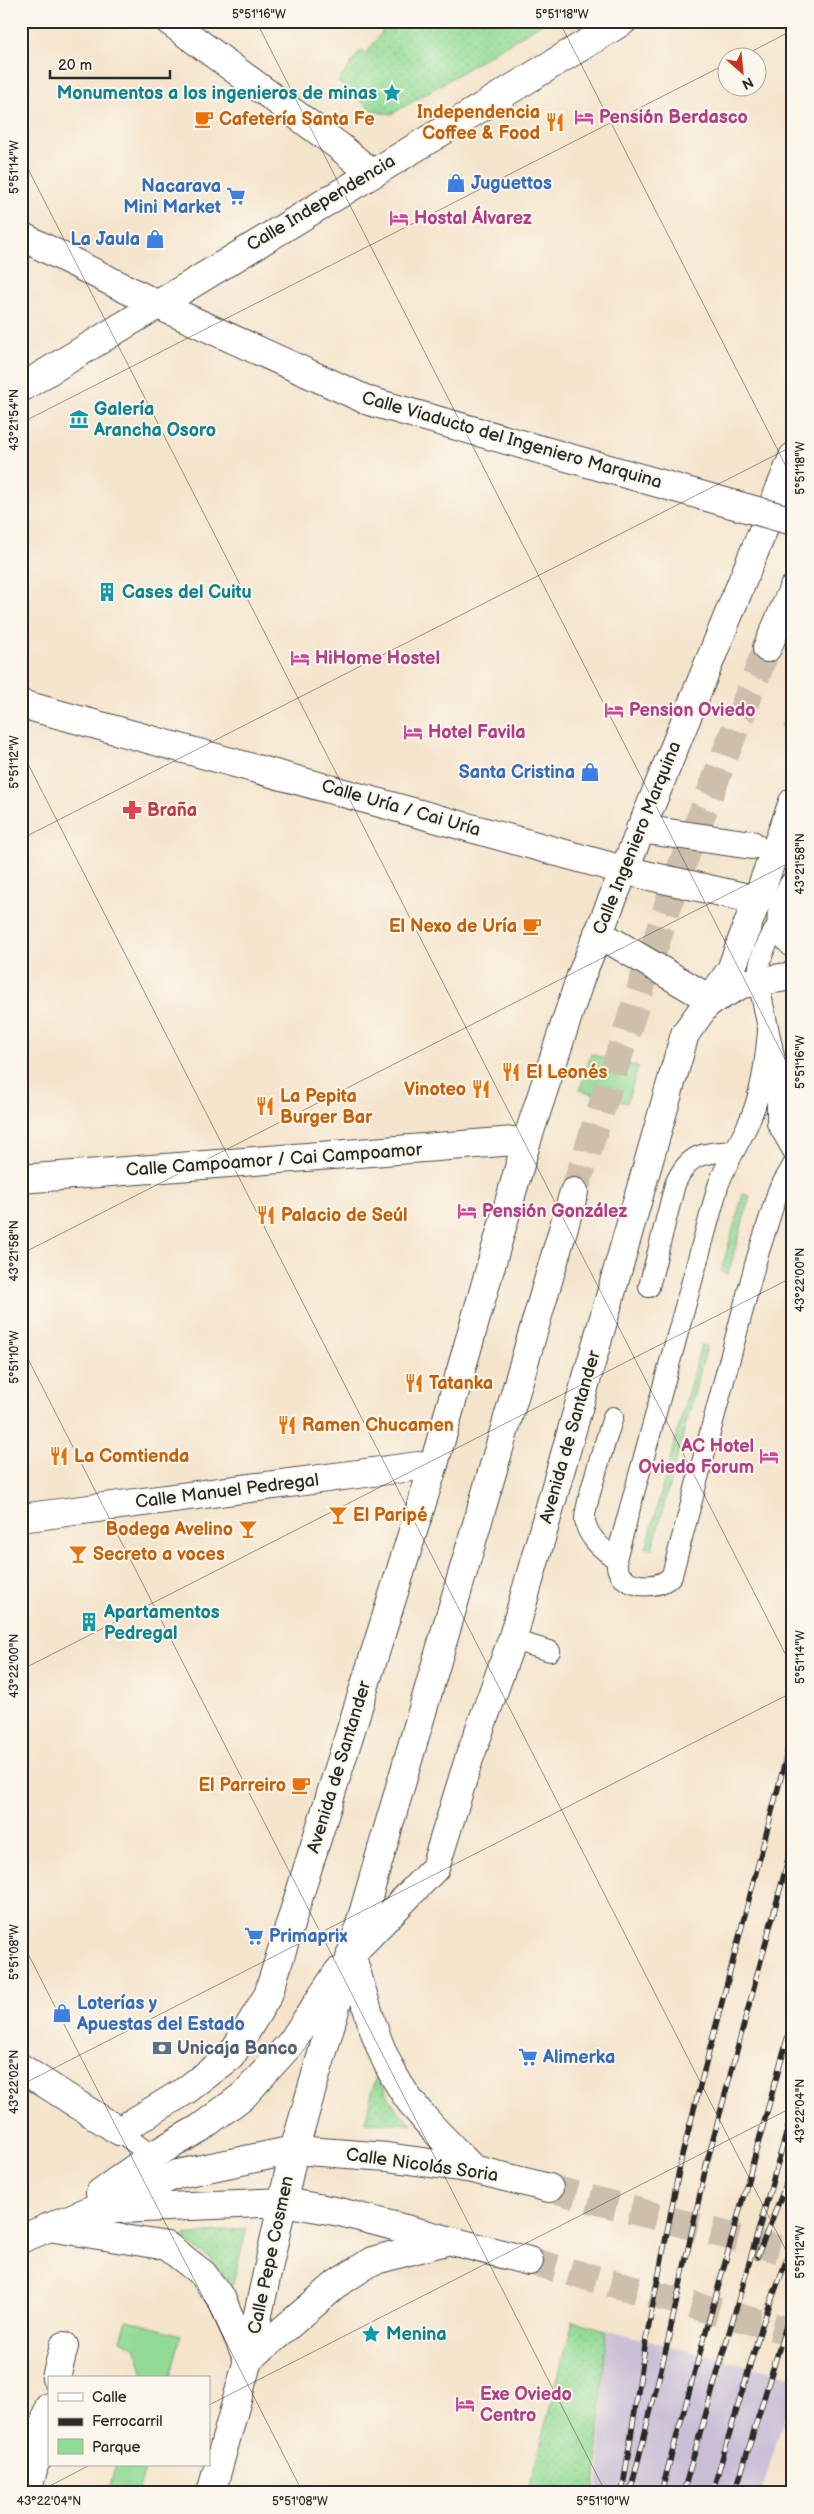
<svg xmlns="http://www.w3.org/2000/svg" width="814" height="2514" viewBox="0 0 814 2514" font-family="'Balsamiq Sans',sans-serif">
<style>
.railway{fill:#cabfd6}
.grass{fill:url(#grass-dots);stroke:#5e8360}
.park{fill:#92db96;stroke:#5e8360}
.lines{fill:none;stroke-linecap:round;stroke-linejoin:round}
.minor-tunnel{stroke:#cdbfac;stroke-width:28;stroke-dasharray:28 14;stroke-linecap:butt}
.trunk-tunnel{stroke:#cdbfac;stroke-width:28;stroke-dasharray:28 14;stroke-linecap:butt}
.service-casing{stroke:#494743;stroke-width:22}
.pedestrian-casing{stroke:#494743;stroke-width:30}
.minor-casing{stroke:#494743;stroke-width:30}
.tertiary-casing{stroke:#494743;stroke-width:30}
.secondary-casing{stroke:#494743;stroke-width:30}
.trunk-casing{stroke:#494743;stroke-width:30}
.service{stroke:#fff;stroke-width:20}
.pedestrian{stroke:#fff;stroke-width:28}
.minor{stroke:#fff;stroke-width:28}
.tertiary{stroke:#fff;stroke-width:28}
.secondary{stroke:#fff;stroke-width:28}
.trunk{stroke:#fff;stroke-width:28}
.rail-casing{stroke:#2b2b2b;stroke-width:5.5}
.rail{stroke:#fbf7ec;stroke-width:4;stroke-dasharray:11;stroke-linecap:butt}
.minor-bridge-casing{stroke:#494743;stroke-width:30;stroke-linecap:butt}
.minor-bridge{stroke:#fff;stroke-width:28}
.ticks{fill:none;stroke:#2b2b2b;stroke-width:1;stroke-opacity:0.45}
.labels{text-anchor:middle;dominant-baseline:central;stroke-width:4;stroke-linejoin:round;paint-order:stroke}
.culture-label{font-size:18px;font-weight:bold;fill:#0d838f;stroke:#fbf7ec;text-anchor:start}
.food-label{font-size:18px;font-weight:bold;fill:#c56008;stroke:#fbf7ec;text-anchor:start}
.hotel-label{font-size:18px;font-weight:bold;fill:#b23c85;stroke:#fbf7ec;text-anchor:start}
.shop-label{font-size:18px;font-weight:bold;fill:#366cbe;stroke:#fbf7ec;text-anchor:start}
.street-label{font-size:18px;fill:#2b2b2b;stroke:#fbf7ec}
.health-label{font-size:18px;font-weight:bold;fill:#be3a42;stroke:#fbf7ec;text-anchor:start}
.service-label{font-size:18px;font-weight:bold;fill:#4e5e75;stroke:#fbf7ec;text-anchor:start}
.neatline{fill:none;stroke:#2b2b2b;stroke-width:2}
.ticks-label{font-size:12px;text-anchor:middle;fill:#2b2b2b}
</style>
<defs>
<pattern id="grass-dots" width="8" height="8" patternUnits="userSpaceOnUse" patternTransform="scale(1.25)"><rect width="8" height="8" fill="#92db96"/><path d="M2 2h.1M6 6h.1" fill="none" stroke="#7ebc81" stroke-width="1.8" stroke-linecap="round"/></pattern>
</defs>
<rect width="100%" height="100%" fill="#fbf7ec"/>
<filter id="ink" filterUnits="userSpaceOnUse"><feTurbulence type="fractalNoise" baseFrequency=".02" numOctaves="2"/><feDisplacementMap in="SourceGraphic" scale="10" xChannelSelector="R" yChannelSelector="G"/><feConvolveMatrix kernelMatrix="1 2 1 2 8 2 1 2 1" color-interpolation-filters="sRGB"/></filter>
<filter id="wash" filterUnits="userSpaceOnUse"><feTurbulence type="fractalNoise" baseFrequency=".0096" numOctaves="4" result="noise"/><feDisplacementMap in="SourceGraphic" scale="20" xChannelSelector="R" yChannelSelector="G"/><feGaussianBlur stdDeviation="1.12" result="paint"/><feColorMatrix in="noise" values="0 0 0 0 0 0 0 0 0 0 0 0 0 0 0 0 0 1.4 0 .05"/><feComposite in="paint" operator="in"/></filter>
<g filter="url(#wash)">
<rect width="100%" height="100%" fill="#f5e4cc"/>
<path class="railway" d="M606 2330 793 2377V2389L761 2493H598Z"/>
<g class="grass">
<path d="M390 21H546L392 114 375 112 338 82 361 50 367 53Z"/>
<path d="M793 698V732L781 727Z"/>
<path d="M743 1194 750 1196 728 1274 721 1272Z"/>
<path d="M701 1345 707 1346 652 1549 646 1548Z"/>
<path d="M376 2076 397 2110 412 2124 365 2122Z"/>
<path d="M247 2228 232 2286 208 2256 178 2237Z"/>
<path d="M573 2321 606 2330 595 2493H527Z"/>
</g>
<g class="park">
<path d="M591 1054 638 1067 627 1103 580 1090Z"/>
<path d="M127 2320 181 2335 170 2378H141L143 2370 135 2347 121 2340Z"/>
<path d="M116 2465H146L138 2493H108Z"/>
</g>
</g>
<g filter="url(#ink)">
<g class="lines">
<g class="minor-tunnel">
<path d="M549 2188 793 2253"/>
<path d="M529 2261 793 2332"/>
</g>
<path class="trunk-tunnel" d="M574 1192 678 875 767 648"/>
<g class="service-casing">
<g id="service">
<path d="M781 918C771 937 757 957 758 980L777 1070V1123L793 1151"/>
<path d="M768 1032C765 1061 762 1092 750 1119 741 1142 726 1162 718 1186L616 1559C617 1566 617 1572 622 1577 635 1589 662 1588 672 1575L756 1261 778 1191 793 1165"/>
<path d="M649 1287 675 1184C689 1153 702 1153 733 1151"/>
<path d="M613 1417C608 1434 583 1509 585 1521 588 1538 603 1550 616 1559"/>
<path d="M512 1640 550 1651"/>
<path d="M119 2131 152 2156"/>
</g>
</g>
<g class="pedestrian-casing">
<g id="pedestrian">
<path d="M640 829 752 845"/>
<path d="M598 933 696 991"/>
<path d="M527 1140 581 976 793 457"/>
<path d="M21 2068 119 2131 185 2091 231 2056 268 1995 434 1464"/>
<path d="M56 2378 64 2346"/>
<path d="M27 2493 49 2407"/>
</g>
</g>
<g class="minor-casing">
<g id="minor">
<path d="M169 21 340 147 371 173"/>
<path d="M21 236 156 304 369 401 732 504"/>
<path d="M793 886C782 905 774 924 793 943"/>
<path d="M711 1001 742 984 793 976"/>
<path d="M21 1179 527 1140 434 1464 21 1518"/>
<path d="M294 2150 387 2157 473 2169 549 2188"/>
<path d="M473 2169C448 2143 419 2117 400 2086 375 2047 365 1998 351 1954L435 1868 469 1759 512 1640 685 1034 731 970 793 802"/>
<path d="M95 2210 284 2202 340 2212 529 2261"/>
<path d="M248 2360 338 2283 372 2261 446 2241"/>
</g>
</g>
<g class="tertiary-casing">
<g id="tertiary">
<path d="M21 388 623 21"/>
<path d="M21 704 623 870 757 900"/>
</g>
</g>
<g class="secondary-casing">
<path id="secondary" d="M211 2493 248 2360 294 2150"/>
</g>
<g class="trunk-casing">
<g id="trunk">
<path d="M767 648 793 589"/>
<path d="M100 2193 152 2156 200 2128 244 2095 291 2043 338 1972"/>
<path d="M49 2227 167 2246 203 2274 222 2300 248 2360"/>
<path d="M21 2239 178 2174 294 2150 574 1192"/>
</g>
</g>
<use href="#service" class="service"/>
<use href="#pedestrian" class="pedestrian"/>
<use href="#minor" class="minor"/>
<use href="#tertiary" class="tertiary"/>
<use href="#secondary" class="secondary"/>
<use href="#trunk" class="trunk"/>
<g class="rail-casing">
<g id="rail">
<path d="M757 2257 793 2167"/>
<path d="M622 2493 646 2340 682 2155 793 1731"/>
<path d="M630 2493 667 2345 707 2162 793 1841"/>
<path d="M661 2493 793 2018"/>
<path d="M683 2493 793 2110"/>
<path d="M712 2493 762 2325 793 2243"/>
<path d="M735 2493 793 2303"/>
</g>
</g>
<use href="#rail" class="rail"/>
<g class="minor-bridge-casing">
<path id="minor-bridge" d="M732 504 793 521"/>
</g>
<use href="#minor-bridge" class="minor-bridge"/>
</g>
</g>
<path class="ticks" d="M256 21 793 1075M559 21 793 480M739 58 793 30M21 155 793 1669M21 423 726 64M21 750 793 2264M21 839 793 446M21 1254 793 861M21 1345 606 2493M21 1670 793 1277M21 1940 303 2493M21 2085 793 1692M209 2405 793 2107M36 2493 90 2465"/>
<defs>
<g id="sight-bare" transform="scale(1.5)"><path d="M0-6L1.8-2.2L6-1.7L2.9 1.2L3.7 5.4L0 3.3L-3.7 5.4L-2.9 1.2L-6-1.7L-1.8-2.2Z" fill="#0f9aa8" stroke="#fbf7ec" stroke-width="2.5" paint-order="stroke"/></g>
<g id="hotel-bare" transform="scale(1.5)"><path d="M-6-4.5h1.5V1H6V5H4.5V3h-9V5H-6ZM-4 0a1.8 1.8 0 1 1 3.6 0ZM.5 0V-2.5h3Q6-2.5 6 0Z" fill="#d1479c" stroke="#fbf7ec" stroke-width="2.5" paint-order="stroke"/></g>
<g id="cafe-bare" transform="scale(1.5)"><path d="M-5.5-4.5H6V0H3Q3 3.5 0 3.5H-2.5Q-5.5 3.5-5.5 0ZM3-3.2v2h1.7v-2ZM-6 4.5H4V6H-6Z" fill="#e8710a" stroke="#fbf7ec" stroke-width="2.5" paint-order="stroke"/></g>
<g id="restaurant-bare" transform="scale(1.5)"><path d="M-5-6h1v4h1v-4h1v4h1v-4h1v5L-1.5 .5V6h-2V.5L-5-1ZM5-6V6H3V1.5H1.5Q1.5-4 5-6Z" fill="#e8710a" stroke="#fbf7ec" stroke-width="2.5" paint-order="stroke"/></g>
<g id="shop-bare" transform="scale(1.5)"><path d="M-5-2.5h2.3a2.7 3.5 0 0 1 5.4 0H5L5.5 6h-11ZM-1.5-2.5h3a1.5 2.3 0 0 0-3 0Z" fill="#3f7fe0" stroke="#fbf7ec" stroke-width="2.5" paint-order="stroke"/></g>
<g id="supermarket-bare" transform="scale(1.5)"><path d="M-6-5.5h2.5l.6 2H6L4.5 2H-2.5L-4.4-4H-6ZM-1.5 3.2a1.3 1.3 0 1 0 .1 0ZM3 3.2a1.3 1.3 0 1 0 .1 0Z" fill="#3f7fe0" stroke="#fbf7ec" stroke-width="2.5" paint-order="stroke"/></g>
<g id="museum-bare" transform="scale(1.5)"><path d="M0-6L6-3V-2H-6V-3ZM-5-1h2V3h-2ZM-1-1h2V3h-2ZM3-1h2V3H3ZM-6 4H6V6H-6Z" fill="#0f9aa8" stroke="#fbf7ec" stroke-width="2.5" paint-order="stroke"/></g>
<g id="building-bare" transform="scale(1.5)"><path d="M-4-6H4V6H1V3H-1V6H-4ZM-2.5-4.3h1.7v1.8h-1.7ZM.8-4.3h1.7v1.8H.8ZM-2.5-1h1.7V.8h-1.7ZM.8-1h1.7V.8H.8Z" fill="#0f9aa8" stroke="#fbf7ec" stroke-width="2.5" paint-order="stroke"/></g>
<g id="pharmacy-bare" transform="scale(1.5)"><path d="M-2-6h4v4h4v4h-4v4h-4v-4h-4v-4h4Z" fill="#e0444e" stroke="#fbf7ec" stroke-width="2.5" paint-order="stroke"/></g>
<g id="bar-bare" transform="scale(1.5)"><path d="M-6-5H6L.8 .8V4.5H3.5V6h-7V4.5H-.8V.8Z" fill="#e8710a" stroke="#fbf7ec" stroke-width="2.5" paint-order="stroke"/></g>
<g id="bank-bare" transform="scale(1.5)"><path d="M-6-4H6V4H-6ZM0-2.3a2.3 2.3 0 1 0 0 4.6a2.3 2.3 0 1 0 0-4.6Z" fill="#5c6f8a" stroke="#fbf7ec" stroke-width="2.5" paint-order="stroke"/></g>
</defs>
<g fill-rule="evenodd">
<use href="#sight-bare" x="392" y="93"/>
<use href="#hotel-bare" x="584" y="117"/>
<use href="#cafe-bare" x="204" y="119"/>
<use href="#restaurant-bare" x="555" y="122"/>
<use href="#shop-bare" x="456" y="183"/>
<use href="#supermarket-bare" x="236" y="196"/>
<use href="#hotel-bare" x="399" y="218"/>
<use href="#shop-bare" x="155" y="239"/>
<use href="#museum-bare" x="79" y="419"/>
<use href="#building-bare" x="107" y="592"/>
<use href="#hotel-bare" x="300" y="658"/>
<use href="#hotel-bare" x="614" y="710"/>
<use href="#hotel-bare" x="413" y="732"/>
<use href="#shop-bare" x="590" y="772"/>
<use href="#pharmacy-bare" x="132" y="810"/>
<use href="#cafe-bare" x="532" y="926"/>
<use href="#restaurant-bare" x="511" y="1072"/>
<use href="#restaurant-bare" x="481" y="1089"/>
<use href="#restaurant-bare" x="265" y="1106"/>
<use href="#hotel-bare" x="467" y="1211"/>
<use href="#restaurant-bare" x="266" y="1215"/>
<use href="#restaurant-bare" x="414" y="1383"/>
<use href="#restaurant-bare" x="287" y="1425"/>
<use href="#restaurant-bare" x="59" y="1456"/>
<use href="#hotel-bare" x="769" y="1456"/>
<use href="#bar-bare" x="338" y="1515"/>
<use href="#bar-bare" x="248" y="1529"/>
<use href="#bar-bare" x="78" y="1554"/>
<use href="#building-bare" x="89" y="1622"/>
<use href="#cafe-bare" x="301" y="1785"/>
<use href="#supermarket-bare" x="254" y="1936"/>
<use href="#shop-bare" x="62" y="2013"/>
<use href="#bank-bare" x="162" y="2048"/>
<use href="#supermarket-bare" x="528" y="2057"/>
<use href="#sight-bare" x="371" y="2334"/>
<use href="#hotel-bare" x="465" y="2404"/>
</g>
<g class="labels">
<g class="culture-label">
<text x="377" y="93" text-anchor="end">Monumentos a los ingenieros de minas</text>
<text x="94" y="409">Galería<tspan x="94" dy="21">Arancha Osoro</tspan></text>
<text x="122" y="592">Cases del Cuitu</text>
<text x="104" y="1612">Apartamentos<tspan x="104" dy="21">Pedregal</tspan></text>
<text x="386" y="2334">Menina</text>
</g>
<g class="food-label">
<text x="540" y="112" text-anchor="end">Independencia<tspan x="540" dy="21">Coffee &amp; Food</tspan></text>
<text x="219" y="119">Cafetería Santa Fe</text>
<text x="517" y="926" text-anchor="end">El Nexo de Uría</text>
<text x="526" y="1072">El Leonés</text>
<text x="466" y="1089" text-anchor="end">Vinoteo</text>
<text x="280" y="1096">La Pepita<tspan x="280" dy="21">Burger Bar</tspan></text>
<text x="281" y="1215">Palacio de Seúl</text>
<text x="429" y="1383">Tatanka</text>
<text x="302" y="1425">Ramen Chucamen</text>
<text x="74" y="1456">La Comtienda</text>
<text x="353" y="1515">El Paripé</text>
<text x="233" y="1529" text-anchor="end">Bodega Avelino</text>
<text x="93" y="1554">Secreto a voces</text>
<text x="286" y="1785" text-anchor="end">El Parreiro</text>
</g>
<g class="hotel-label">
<text x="599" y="117">Pensión Berdasco</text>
<text x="414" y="218">Hostal Álvarez</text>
<text x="315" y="658">HiHome Hostel</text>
<text x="629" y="710">Pension Oviedo</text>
<text x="428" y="732">Hotel Favila</text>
<text x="482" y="1211">Pensión González</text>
<text x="754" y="1446" text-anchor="end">AC Hotel<tspan x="754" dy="21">Oviedo Forum</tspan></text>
<text x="480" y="2394">Exe Oviedo<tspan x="480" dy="21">Centro</tspan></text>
</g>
<g class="shop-label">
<text x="471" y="183">Juguettos</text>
<text x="221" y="186" text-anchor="end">Nacarava<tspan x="221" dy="21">Mini Market</tspan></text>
<text x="140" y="239" text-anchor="end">La Jaula</text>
<text x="575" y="772" text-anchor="end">Santa Cristina</text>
<text x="269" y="1936">Primaprix</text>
<text x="77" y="2003">Loterías y<tspan x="77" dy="21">Apuestas del Estado</tspan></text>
<text x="543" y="2057">Alimerka</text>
</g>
<g class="street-label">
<text transform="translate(321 203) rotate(-31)">Calle Independencia</text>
<text transform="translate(512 440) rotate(16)">Calle Viaducto del Ingeniero Marquina</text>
<text transform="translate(401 808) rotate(16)">Calle Uría / Cai Uría</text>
<text transform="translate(637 838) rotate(-68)">Calle Ingeniero Marquina</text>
<text transform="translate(274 1160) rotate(-4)">Calle Campoamor / Cai Campoamor</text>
<text transform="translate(570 1437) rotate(-74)">Avenida de Santander</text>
<text transform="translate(227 1491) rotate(-7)">Calle Manuel Pedregal</text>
<text transform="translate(339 1767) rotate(-73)">Avenida de Santander</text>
<text transform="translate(422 2165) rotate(8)">Calle Nicolás Soria</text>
<text transform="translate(271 2255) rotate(-78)">Calle Pepe Cosmen</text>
</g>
<g class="health-label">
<text x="147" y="810">Braña</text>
</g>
<g class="service-label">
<text x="177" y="2048">Unicaja Banco</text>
</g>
</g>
<rect width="814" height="2514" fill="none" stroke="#fbf7ec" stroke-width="55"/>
<rect x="48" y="2376" width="162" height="90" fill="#fbf7ec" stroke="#a8a59f"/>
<rect x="58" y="2393" width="25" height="8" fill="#ffffff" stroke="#a8a59f"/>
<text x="92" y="2402" font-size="15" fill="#2b2b2b">Calle</text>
<rect x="58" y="2418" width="25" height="8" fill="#2b2b2b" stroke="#a8a59f"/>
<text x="92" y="2426" font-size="15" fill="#2b2b2b">Ferrocarril</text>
<rect x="58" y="2439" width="25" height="15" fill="#92db96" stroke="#a8a59f"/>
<text x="92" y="2452" font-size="15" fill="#2b2b2b">Parque</text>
<g transform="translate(742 72) rotate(153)"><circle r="24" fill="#fbf7ec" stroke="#a8a59f"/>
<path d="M0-4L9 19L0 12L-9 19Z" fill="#c8321e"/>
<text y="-8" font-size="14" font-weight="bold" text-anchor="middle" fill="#2b2b2b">N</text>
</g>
<path d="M50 70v8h120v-8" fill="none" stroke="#2b2b2b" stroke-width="2.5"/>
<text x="58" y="70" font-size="15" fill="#2b2b2b" stroke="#fbf7ec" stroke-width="4" paint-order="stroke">20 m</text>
<rect x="28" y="28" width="758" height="2458" class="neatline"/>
<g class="ticks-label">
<text x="259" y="18">5°51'16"W</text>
<text x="562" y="18">5°51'18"W</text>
<text transform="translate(14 167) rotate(-90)" y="4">5°51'14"W</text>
<text transform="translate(14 420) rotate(-90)" y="4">43°21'54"N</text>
<text transform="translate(800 468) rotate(-90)" y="4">5°51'18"W</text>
<text transform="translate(14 762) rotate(-90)" y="4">5°51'12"W</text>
<text transform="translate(800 864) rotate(-90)" y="4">43°21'58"N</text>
<text transform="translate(800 1062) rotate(-90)" y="4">5°51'16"W</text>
<text transform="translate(14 1251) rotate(-90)" y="4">43°21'58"N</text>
<text transform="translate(800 1280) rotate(-90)" y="4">43°22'00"N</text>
<text transform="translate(14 1357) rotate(-90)" y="4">5°51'10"W</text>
<text transform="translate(800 1657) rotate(-90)" y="4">5°51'14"W</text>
<text transform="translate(14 1666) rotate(-90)" y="4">43°22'00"N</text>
<text transform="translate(14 1952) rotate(-90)" y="4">5°51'08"W</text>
<text transform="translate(14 2082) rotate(-90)" y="4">43°22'02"N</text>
<text transform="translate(800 2111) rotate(-90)" y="4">43°22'04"N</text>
<text transform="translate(800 2252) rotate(-90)" y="4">5°51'12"W</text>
<text x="49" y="2505">43°22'04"N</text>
<text x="300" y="2505">5°51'08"W</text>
<text x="603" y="2505">5°51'10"W</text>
</g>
</svg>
